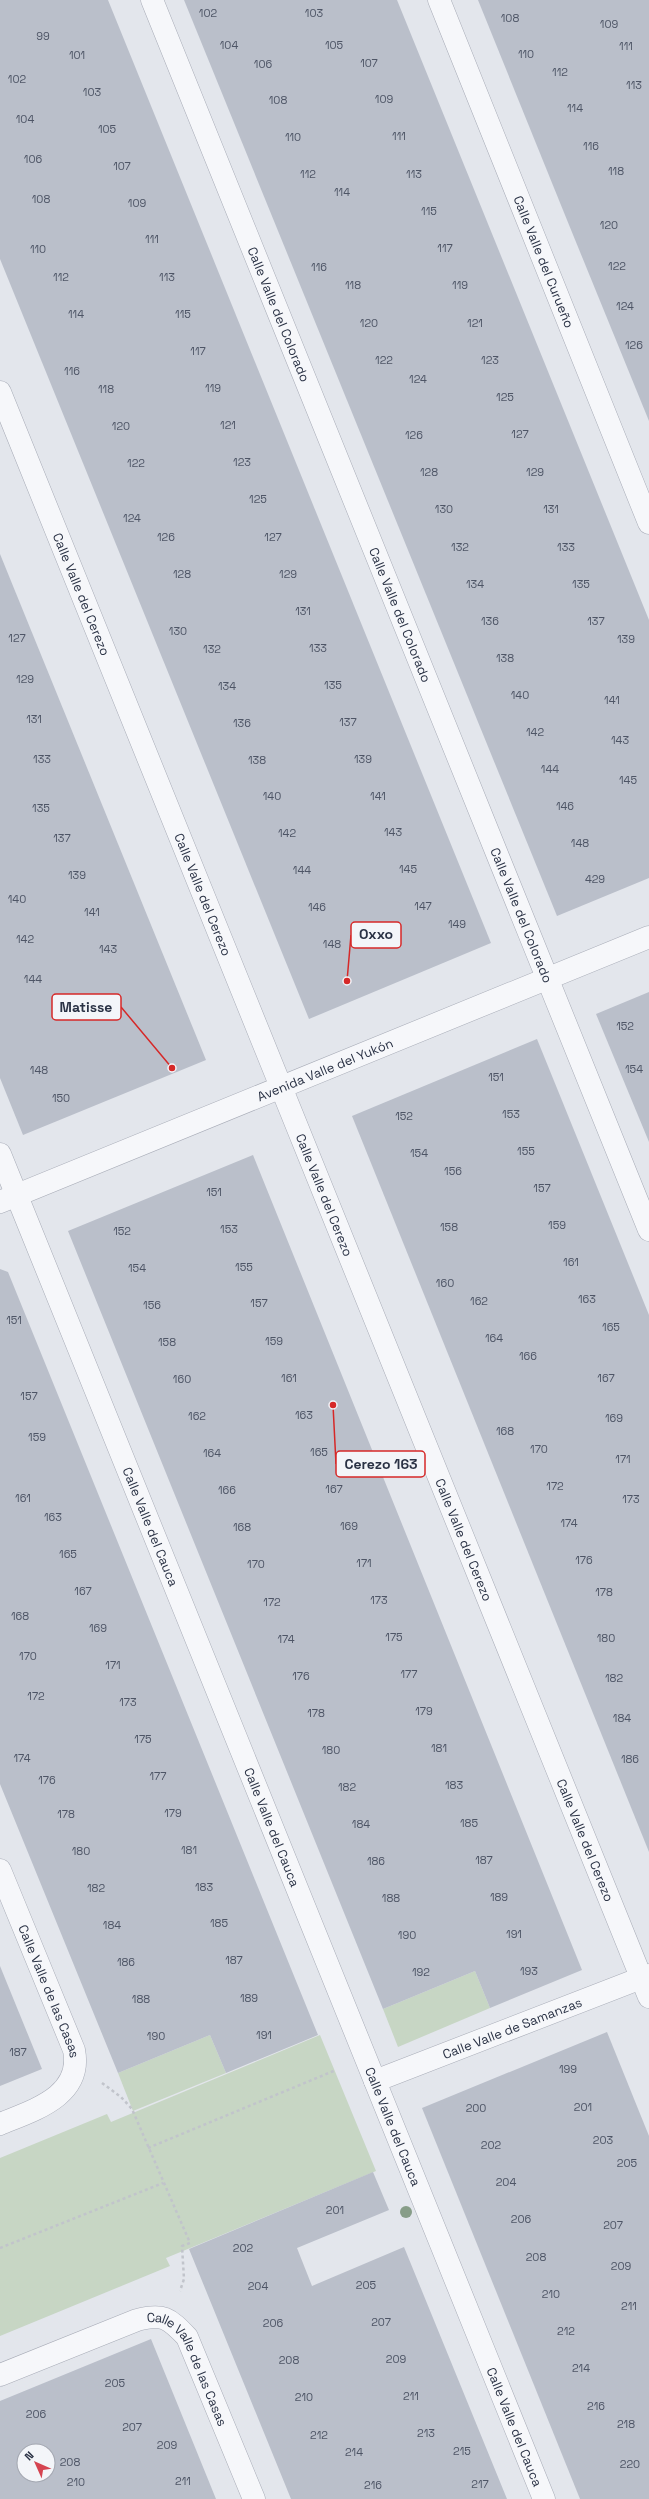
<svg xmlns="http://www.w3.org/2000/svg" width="649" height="2499" viewBox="0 0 649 2499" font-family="'Space Grotesk',sans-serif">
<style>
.green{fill:#c7d6c4}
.building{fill:#babfca;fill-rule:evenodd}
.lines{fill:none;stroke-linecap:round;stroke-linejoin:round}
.minor-casing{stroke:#a8acb7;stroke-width:23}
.path{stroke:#c1c4cb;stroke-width:2.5;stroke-dasharray:3 3;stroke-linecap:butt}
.minor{stroke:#f6f7fa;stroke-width:22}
.tree{fill:#879d88}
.labels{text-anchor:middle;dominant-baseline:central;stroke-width:4;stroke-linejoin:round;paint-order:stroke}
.number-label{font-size:11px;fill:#4e5566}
.street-label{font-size:13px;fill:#2a3245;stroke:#f3f5f9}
.leader{fill:none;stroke:#d62828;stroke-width:1.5}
.callout-dot{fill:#d62828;stroke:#f3f5f9;stroke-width:1.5}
.callout{fill:#f3f5f9;stroke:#d62828;stroke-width:1.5}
.callout-label{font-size:14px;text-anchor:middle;font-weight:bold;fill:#2a3245}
</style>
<rect width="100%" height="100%" fill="#e3e6ec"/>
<g class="green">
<path d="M475 1971 490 2008 398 2047 383 2009Z"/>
<path d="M210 2035 226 2073 133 2111 118 2073Z"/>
<path d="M320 2035 376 2171 166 2258 170 2266 0 2336V2158L107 2114 111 2122Z"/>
</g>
<g class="building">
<path d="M0 0H108L491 943 309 1019 0 259Z"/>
<path d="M184 0H397L649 620V878L557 916Z"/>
<path d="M478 0H649V421L567 220Z"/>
<path d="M0 554 206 1060 23 1135 0 1078Z"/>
<path d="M649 992V1142L596 1014Z"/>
<path d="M537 1039 649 1315V1852L352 1116Z"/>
<path d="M253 1155 582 1970 490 2008 475 1971 383 2009 68 1231Z"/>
<path d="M0 1269 8 1272 318 2035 226 2073 210 2035 118 2073 0 1784Z"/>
<path d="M0 1966 42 2069 0 2086Z"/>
<path d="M607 2032 649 2136V2499H580L422 2108Z"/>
<path d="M373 2172 389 2210 297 2248 312 2286 404 2247 507 2499H291L280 2472 189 2249Z"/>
<path d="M151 2339 216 2499H0V2401ZM24 2451H48V2475H24Z"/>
</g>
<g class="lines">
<g class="minor-casing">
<g id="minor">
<path id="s1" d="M152 0 649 1230"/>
<path id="s2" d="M439 0 649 523"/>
<path id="s3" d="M0 392 649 1997"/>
<path id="s4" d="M0 1154 544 2499"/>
<path id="s5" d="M0 1202 649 937"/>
<path id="s6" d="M0 1870 74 2050C83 2096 34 2110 0 2124"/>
<path id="s7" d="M375 2081 649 1975"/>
<path id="s8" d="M0 2375 137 2320C163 2313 169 2318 187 2337L254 2499"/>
</g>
</g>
<g class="path">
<path d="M102 2083 121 2097 132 2109 190 2243 182 2246 184 2279 180 2291"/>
<path d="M148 2148 336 2070"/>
<path d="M0 2248 163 2183"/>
</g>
<use href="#minor" class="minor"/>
</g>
<circle class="tree" cx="406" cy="2212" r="6"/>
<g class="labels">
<g class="number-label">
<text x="208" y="13">102</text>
<text x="314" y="13">103</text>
<text x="510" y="18">108</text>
<text x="609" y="24">109</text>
<text x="43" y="36">99</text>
<text x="229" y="45">104</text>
<text x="334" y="45">105</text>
<text x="626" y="46">111</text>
<text x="526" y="54">110</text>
<text x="77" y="55">101</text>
<text x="369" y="63">107</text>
<text x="263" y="64">106</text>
<text x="560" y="72">112</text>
<text x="17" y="79">102</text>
<text x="634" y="85">113</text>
<text x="92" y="92">103</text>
<text x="384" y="99">109</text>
<text x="278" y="100">108</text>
<text x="575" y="108">114</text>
<text x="25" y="119">104</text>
<text x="107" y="129">105</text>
<text x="399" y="136">111</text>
<text x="293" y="137">110</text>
<text x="591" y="146">116</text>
<text x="33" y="159">106</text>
<text x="122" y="166">107</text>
<text x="616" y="171">118</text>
<text x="308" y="174">112</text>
<text x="414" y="174">113</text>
<text x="342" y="192">114</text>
<text x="41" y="199">108</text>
<text x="137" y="203">109</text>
<text x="429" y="211">115</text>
<text x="609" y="225">120</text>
<text x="152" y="239">111</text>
<text x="445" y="248">117</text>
<text x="38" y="249">110</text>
<text x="617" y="266">122</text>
<text x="319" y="267">116</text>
<text x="61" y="277">112</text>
<text x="167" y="277">113</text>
<text x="353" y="285">118</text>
<text x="460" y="285">119</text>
<text x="625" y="306">124</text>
<text x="76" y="314">114</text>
<text x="183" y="314">115</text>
<text x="369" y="323">120</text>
<text x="475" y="323">121</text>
<text x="634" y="345">126</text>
<text x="198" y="351">117</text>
<text x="384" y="360">122</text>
<text x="490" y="360">123</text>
<text x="72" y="371">116</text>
<text x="418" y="379">124</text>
<text x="213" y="388">119</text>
<text x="106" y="389">118</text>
<text x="505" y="397">125</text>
<text x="228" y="425">121</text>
<text x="121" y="426">120</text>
<text x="520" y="434">127</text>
<text x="414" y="435">126</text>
<text x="242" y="462">123</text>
<text x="136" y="463">122</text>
<text x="429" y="472">128</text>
<text x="535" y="472">129</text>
<text x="258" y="499">125</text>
<text x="444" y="509">130</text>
<text x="551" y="509">131</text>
<text x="132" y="518">124</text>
<text x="166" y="537">126</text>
<text x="273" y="537">127</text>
<text x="460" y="547">132</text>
<text x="566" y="547">133</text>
<text x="182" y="574">128</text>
<text x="288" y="574">129</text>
<text x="475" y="584">134</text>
<text x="581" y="584">135</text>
<text x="303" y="611">131</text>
<text x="490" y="621">136</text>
<text x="596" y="621">137</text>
<text x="178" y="631">130</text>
<text x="17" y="638">127</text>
<text x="626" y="639">139</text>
<text x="318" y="648">133</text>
<text x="212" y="649">132</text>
<text x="505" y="658">138</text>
<text x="25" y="679">129</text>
<text x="333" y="685">135</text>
<text x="227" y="686">134</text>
<text x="520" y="695">140</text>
<text x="612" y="700">141</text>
<text x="34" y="719">131</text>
<text x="348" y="722">137</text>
<text x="242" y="723">136</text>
<text x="535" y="732">142</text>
<text x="620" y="740">143</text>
<text x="42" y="759">133</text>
<text x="363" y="759">139</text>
<text x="257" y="760">138</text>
<text x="550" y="769">144</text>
<text x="628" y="780">145</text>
<text x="272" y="796">140</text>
<text x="378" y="796">141</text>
<text x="565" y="806">146</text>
<text x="41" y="808">135</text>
<text x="393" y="832">143</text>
<text x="287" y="833">142</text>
<text x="62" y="838">137</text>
<text x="580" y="843">148</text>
<text x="408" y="869">145</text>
<text x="302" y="870">144</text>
<text x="77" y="875">139</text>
<text x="595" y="879">429</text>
<text x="17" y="899">140</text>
<text x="423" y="906">147</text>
<text x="317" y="907">146</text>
<text x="92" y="912">141</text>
<text x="457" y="924">149</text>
<text x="25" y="939">142</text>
<text x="332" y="944">148</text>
<text x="108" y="949">143</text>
<text x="33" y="979">144</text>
<text x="625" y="1026">152</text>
<text x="634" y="1069">154</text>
<text x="39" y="1070">148</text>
<text x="496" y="1077">151</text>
<text x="61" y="1098">150</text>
<text x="511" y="1114">153</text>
<text x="404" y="1116">152</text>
<text x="526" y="1151">155</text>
<text x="419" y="1153">154</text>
<text x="453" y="1171">156</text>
<text x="542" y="1188">157</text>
<text x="214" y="1192">151</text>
<text x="557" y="1225">159</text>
<text x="449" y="1227">158</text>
<text x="229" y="1229">153</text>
<text x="122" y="1231">152</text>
<text x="571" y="1262">161</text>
<text x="244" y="1267">155</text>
<text x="137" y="1268">154</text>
<text x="445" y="1283">160</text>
<text x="587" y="1299">163</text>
<text x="479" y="1301">162</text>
<text x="259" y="1303">157</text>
<text x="152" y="1305">156</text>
<text x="14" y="1320">151</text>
<text x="611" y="1327">165</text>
<text x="494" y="1338">164</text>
<text x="274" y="1341">159</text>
<text x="167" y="1342">158</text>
<text x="528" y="1356">166</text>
<text x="289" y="1378">161</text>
<text x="606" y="1378">167</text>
<text x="182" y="1379">160</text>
<text x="29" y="1396">157</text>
<text x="304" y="1415">163</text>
<text x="197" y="1416">162</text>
<text x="614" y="1418">169</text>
<text x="505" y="1431">168</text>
<text x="37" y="1437">159</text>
<text x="539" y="1449">170</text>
<text x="319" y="1452">165</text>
<text x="212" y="1453">164</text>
<text x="623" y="1459">171</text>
<text x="555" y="1486">172</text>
<text x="334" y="1489">167</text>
<text x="227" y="1490">166</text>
<text x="23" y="1498">161</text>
<text x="631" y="1499">173</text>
<text x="53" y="1517">163</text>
<text x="569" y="1523">174</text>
<text x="349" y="1526">169</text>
<text x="242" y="1527">168</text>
<text x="68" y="1554">165</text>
<text x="584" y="1560">176</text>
<text x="364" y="1563">171</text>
<text x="256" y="1564">170</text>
<text x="83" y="1591">167</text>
<text x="604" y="1592">178</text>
<text x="379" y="1600">173</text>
<text x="272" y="1602">172</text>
<text x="20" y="1616">168</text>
<text x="98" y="1628">169</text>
<text x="394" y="1637">175</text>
<text x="606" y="1638">180</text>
<text x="286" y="1639">174</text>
<text x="28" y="1656">170</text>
<text x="113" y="1665">171</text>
<text x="409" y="1674">177</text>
<text x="301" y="1676">176</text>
<text x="614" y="1678">182</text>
<text x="36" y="1696">172</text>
<text x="128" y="1702">173</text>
<text x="424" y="1711">179</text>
<text x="316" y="1713">178</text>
<text x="622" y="1718">184</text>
<text x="143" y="1739">175</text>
<text x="439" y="1748">181</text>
<text x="331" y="1750">180</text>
<text x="22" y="1758">174</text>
<text x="630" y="1759">186</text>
<text x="158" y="1776">177</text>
<text x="47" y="1780">176</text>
<text x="454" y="1785">183</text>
<text x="347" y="1787">182</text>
<text x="173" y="1813">179</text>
<text x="66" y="1814">178</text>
<text x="469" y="1823">185</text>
<text x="361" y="1824">184</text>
<text x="189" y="1850">181</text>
<text x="81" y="1851">180</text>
<text x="484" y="1860">187</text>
<text x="376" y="1861">186</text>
<text x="204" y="1887">183</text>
<text x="96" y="1888">182</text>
<text x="499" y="1897">189</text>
<text x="391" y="1898">188</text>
<text x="219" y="1923">185</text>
<text x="112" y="1925">184</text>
<text x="514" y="1934">191</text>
<text x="407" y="1935">190</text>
<text x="234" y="1960">187</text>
<text x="126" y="1962">186</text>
<text x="529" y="1971">193</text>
<text x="421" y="1972">192</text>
<text x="249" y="1998">189</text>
<text x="141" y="1999">188</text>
<text x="264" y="2035">191</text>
<text x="156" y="2036">190</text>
<text x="18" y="2052">187</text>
<text x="568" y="2069">199</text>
<text x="583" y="2107">201</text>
<text x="476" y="2108">200</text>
<text x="603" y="2140">203</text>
<text x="491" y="2145">202</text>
<text x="627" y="2163">205</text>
<text x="506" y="2182">204</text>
<text x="335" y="2210">201</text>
<text x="521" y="2219">206</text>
<text x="613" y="2225">207</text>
<text x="243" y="2248">202</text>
<text x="536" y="2257">208</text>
<text x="621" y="2266">209</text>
<text x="366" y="2285">205</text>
<text x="258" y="2286">204</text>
<text x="551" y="2294">210</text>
<text x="629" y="2306">211</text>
<text x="381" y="2322">207</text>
<text x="273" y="2323">206</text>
<text x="566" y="2331">212</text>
<text x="396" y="2359">209</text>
<text x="289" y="2360">208</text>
<text x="581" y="2368">214</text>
<text x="115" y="2383">205</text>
<text x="411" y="2396">211</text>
<text x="304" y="2397">210</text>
<text x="596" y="2406">216</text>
<text x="36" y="2414">206</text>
<text x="626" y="2424">218</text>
<text x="132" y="2427">207</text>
<text x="426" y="2433">213</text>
<text x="319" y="2435">212</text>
<text x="167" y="2445">209</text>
<text x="462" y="2451">215</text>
<text x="354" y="2452">214</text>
<text x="70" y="2462">208</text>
<text x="630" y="2464">220</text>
<text x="183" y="2481">211</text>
<text x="76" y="2482">210</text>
<text x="480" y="2484">217</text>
<text x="373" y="2485">216</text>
</g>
<g class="street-label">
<text stroke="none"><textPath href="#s2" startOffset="282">Calle Valle del Curueño</textPath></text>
<text stroke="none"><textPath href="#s1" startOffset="339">Calle Valle del Colorado</textPath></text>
<text stroke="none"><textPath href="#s3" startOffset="218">Calle Valle del Cerezo</textPath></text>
<text stroke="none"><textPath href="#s1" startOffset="663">Calle Valle del Colorado</textPath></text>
<text stroke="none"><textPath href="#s3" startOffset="542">Calle Valle del Cerezo</textPath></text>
<text stroke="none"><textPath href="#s1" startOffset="987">Calle Valle del Colorado</textPath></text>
<text stroke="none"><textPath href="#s5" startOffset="351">Avenida Valle del Yukón</textPath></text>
<text stroke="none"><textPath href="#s3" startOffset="866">Calle Valle del Cerezo</textPath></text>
<text stroke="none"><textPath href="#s4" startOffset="402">Calle Valle del Cauca</textPath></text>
<text stroke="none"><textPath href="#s3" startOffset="1238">Calle Valle del Cerezo</textPath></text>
<text stroke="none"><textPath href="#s4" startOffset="726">Calle Valle del Cauca</textPath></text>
<text stroke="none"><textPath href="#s3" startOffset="1562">Calle Valle del Cerezo</textPath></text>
<text stroke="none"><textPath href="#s6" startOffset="131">Calle Valle de las Casas</textPath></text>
<text stroke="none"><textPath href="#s7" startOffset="147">Calle Valle de Samanzas</textPath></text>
<text stroke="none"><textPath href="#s4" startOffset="1049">Calle Valle del Cauca</textPath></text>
<text stroke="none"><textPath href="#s8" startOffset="229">Calle Valle de las Casas</textPath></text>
<text stroke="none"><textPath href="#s4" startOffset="1373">Calle Valle del Cauca</textPath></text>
</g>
</g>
<path class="leader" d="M347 981L351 935M172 1068L121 1007M333 1405L336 1464"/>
<g class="callout-dot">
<circle cx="347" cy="981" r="4"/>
<circle cx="172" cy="1068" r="4"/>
<circle cx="333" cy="1405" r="4"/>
</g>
<g class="callout">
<rect x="351" y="922" width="50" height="26" rx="4"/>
<rect x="52" y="994" width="69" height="26" rx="4"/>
<rect x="336" y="1451" width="89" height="26" rx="4"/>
</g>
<g class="callout-label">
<text x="376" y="939">Oxxo</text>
<text x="86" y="1012">Matisse</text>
<text x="381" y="1469">Cerezo 163</text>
</g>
<g transform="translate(36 2463) rotate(315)"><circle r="19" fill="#f3f5f9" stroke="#a3a7b1"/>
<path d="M0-3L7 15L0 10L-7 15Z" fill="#d54451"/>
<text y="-6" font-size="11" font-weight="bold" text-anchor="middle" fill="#2a3245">N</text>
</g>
</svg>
